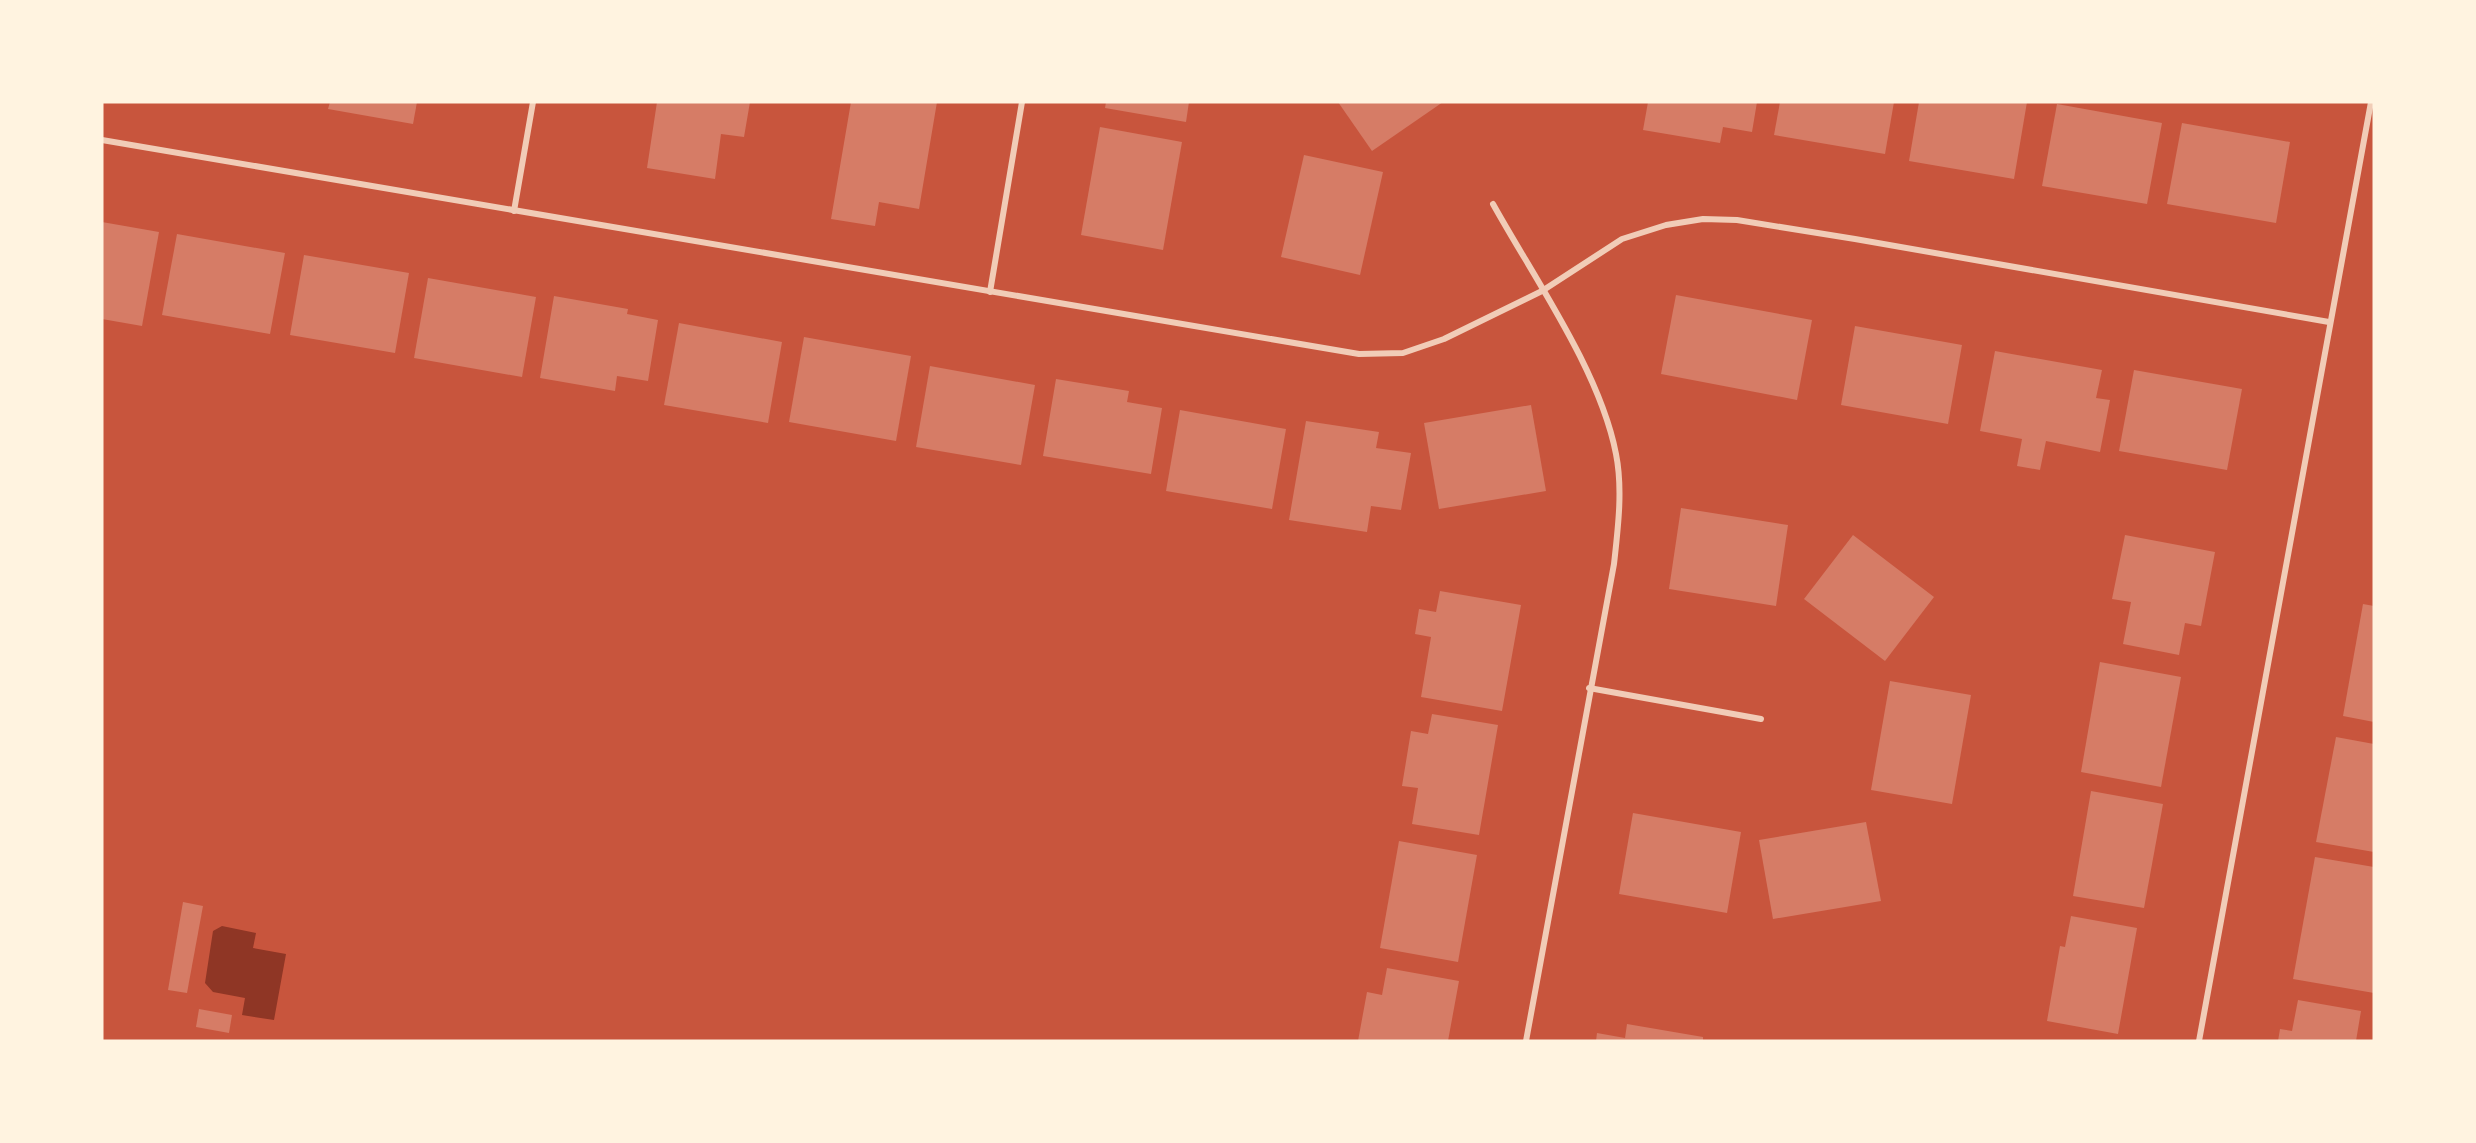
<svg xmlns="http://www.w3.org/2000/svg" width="2476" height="1143" viewBox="0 0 2476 1143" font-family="'Varela Round',sans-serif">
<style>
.water{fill:#8f3625}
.building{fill:#d67c66}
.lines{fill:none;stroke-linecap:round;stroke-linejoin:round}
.minor{stroke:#f1ccb7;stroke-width:6}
</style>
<rect width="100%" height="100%" fill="#c8553d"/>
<path class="water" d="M222 926 256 933 253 948 286 954 274 1020 242 1015 245 998 213 992 205 983 213 931Z"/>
<g class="building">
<path d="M330 102H417L413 124 328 109Z"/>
<path d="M657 102H750L744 137 721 134 715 179 647 168Z"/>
<path d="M851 102H937L919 209 879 202 875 226 831 219Z"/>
<path d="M1106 102H1189L1186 122 1105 108Z"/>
<path d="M1338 102H1443L1372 151Z"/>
<path d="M1648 102H1757L1752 132 1723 127 1720 143 1643 130Z"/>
<path d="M1780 102H1894L1885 154 1774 135Z"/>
<path d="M1919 102H2027L2014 179 1909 161Z"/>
<path d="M2057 104 2162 123 2147 204 2042 186Z"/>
<path d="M2182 123 2290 142 2276 223 2167 204Z"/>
<path d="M1100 127 1182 142 1163 250 1081 235Z"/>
<path d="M1304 155 1383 172 1360 275 1281 257Z"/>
<path d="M102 222 159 232 142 326 102 319Z"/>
<path d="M177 234 285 253 270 334 162 315Z"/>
<path d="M304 255 409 273 395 353 290 335Z"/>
<path d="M428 278 536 297 522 377 414 358Z"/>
<path d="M1676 295 1812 320 1797 400 1661 374Z"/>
<path d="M554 296 628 309 627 314 658 320 648 381 617 376 615 391 540 378Z"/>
<path d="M679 323 782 342 768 423 664 405Z"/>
<path d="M1855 326 1962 345 1948 424 1841 405Z"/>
<path d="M804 337 911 356 896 441 789 422Z"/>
<path d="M1995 351 2102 370 2096 398 2110 400 2100 452 2046 441 2040 470 2017 466 2022 439 1980 431Z"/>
<path d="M930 366 1035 385 1021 465 916 447Z"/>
<path d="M2134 370 2242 389 2227 470 2119 451Z"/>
<path d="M1056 379 1129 391 1127 402 1162 408 1151 474 1043 456Z"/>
<path d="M1531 405 1546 491 1439 509 1424 423Z"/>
<path d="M1180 410 1286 429 1272 509 1166 491Z"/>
<path d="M1306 421 1379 432 1376 448 1411 453 1401 510 1371 506 1367 532 1289 520Z"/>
<path d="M1681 508 1788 525 1776 606 1669 589Z"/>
<path d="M1853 535 1934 597 1885 661 1804 599Z"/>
<path d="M2125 535 2215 552 2201 626 2185 623 2179 655 2123 644 2131 602 2112 599Z"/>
<path d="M1440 591 1521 605 1502 711 1421 697 1431 637 1415 634 1419 609 1436 612Z"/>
<path d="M2363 604 2374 606V722L2343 716Z"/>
<path d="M2100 662 2181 677 2161 787 2081 772Z"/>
<path d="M1890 681 1971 695 1952 804 1871 790Z"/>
<path d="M1432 714 1498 725 1479 835 1412 824 1418 788 1402 786 1411 731 1428 734Z"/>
<path d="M2336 737 2374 744V852L2316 842Z"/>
<path d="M2091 791 2163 804 2144 908 2073 896Z"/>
<path d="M1633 813 1741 832 1727 913 1619 894Z"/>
<path d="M1866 822 1881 901 1773 919 1759 840Z"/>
<path d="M1399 841 1477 855 1458 962 1380 948Z"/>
<path d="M2315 857 2374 867V993L2293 979Z"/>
<path d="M183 902 203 906 187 993 168 990Z"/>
<path d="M2071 916 2137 928 2118 1034 2047 1021 2060 946 2065 947Z"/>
<path d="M1387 968 1459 981 1448 1041H1358L1367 992 1382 995Z"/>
<path d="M2298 1000 2361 1011 2356 1041H2278L2280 1029 2292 1031Z"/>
<path d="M199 1009 232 1015 229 1033 196 1027Z"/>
<path d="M1627 1024 1703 1037V1041H1596L1597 1033 1625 1038Z"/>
</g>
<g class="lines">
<g class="minor">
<path d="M102 140 1359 354 1403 353 1444 339 1542 291 1622 239 1666 225 1703 219 1737 220 1855 239 2329 322"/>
<path d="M1493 204C1534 278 1600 371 1616 454 1623 489 1618 528 1614 564L1526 1041"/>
<path d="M514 211 533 102"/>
<path d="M990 292 1022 102"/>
<path d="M1589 688 1761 719"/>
<path d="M2199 1041 2371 102"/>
</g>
</g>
<rect width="2476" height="1143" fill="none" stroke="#fff3e0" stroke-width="207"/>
</svg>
